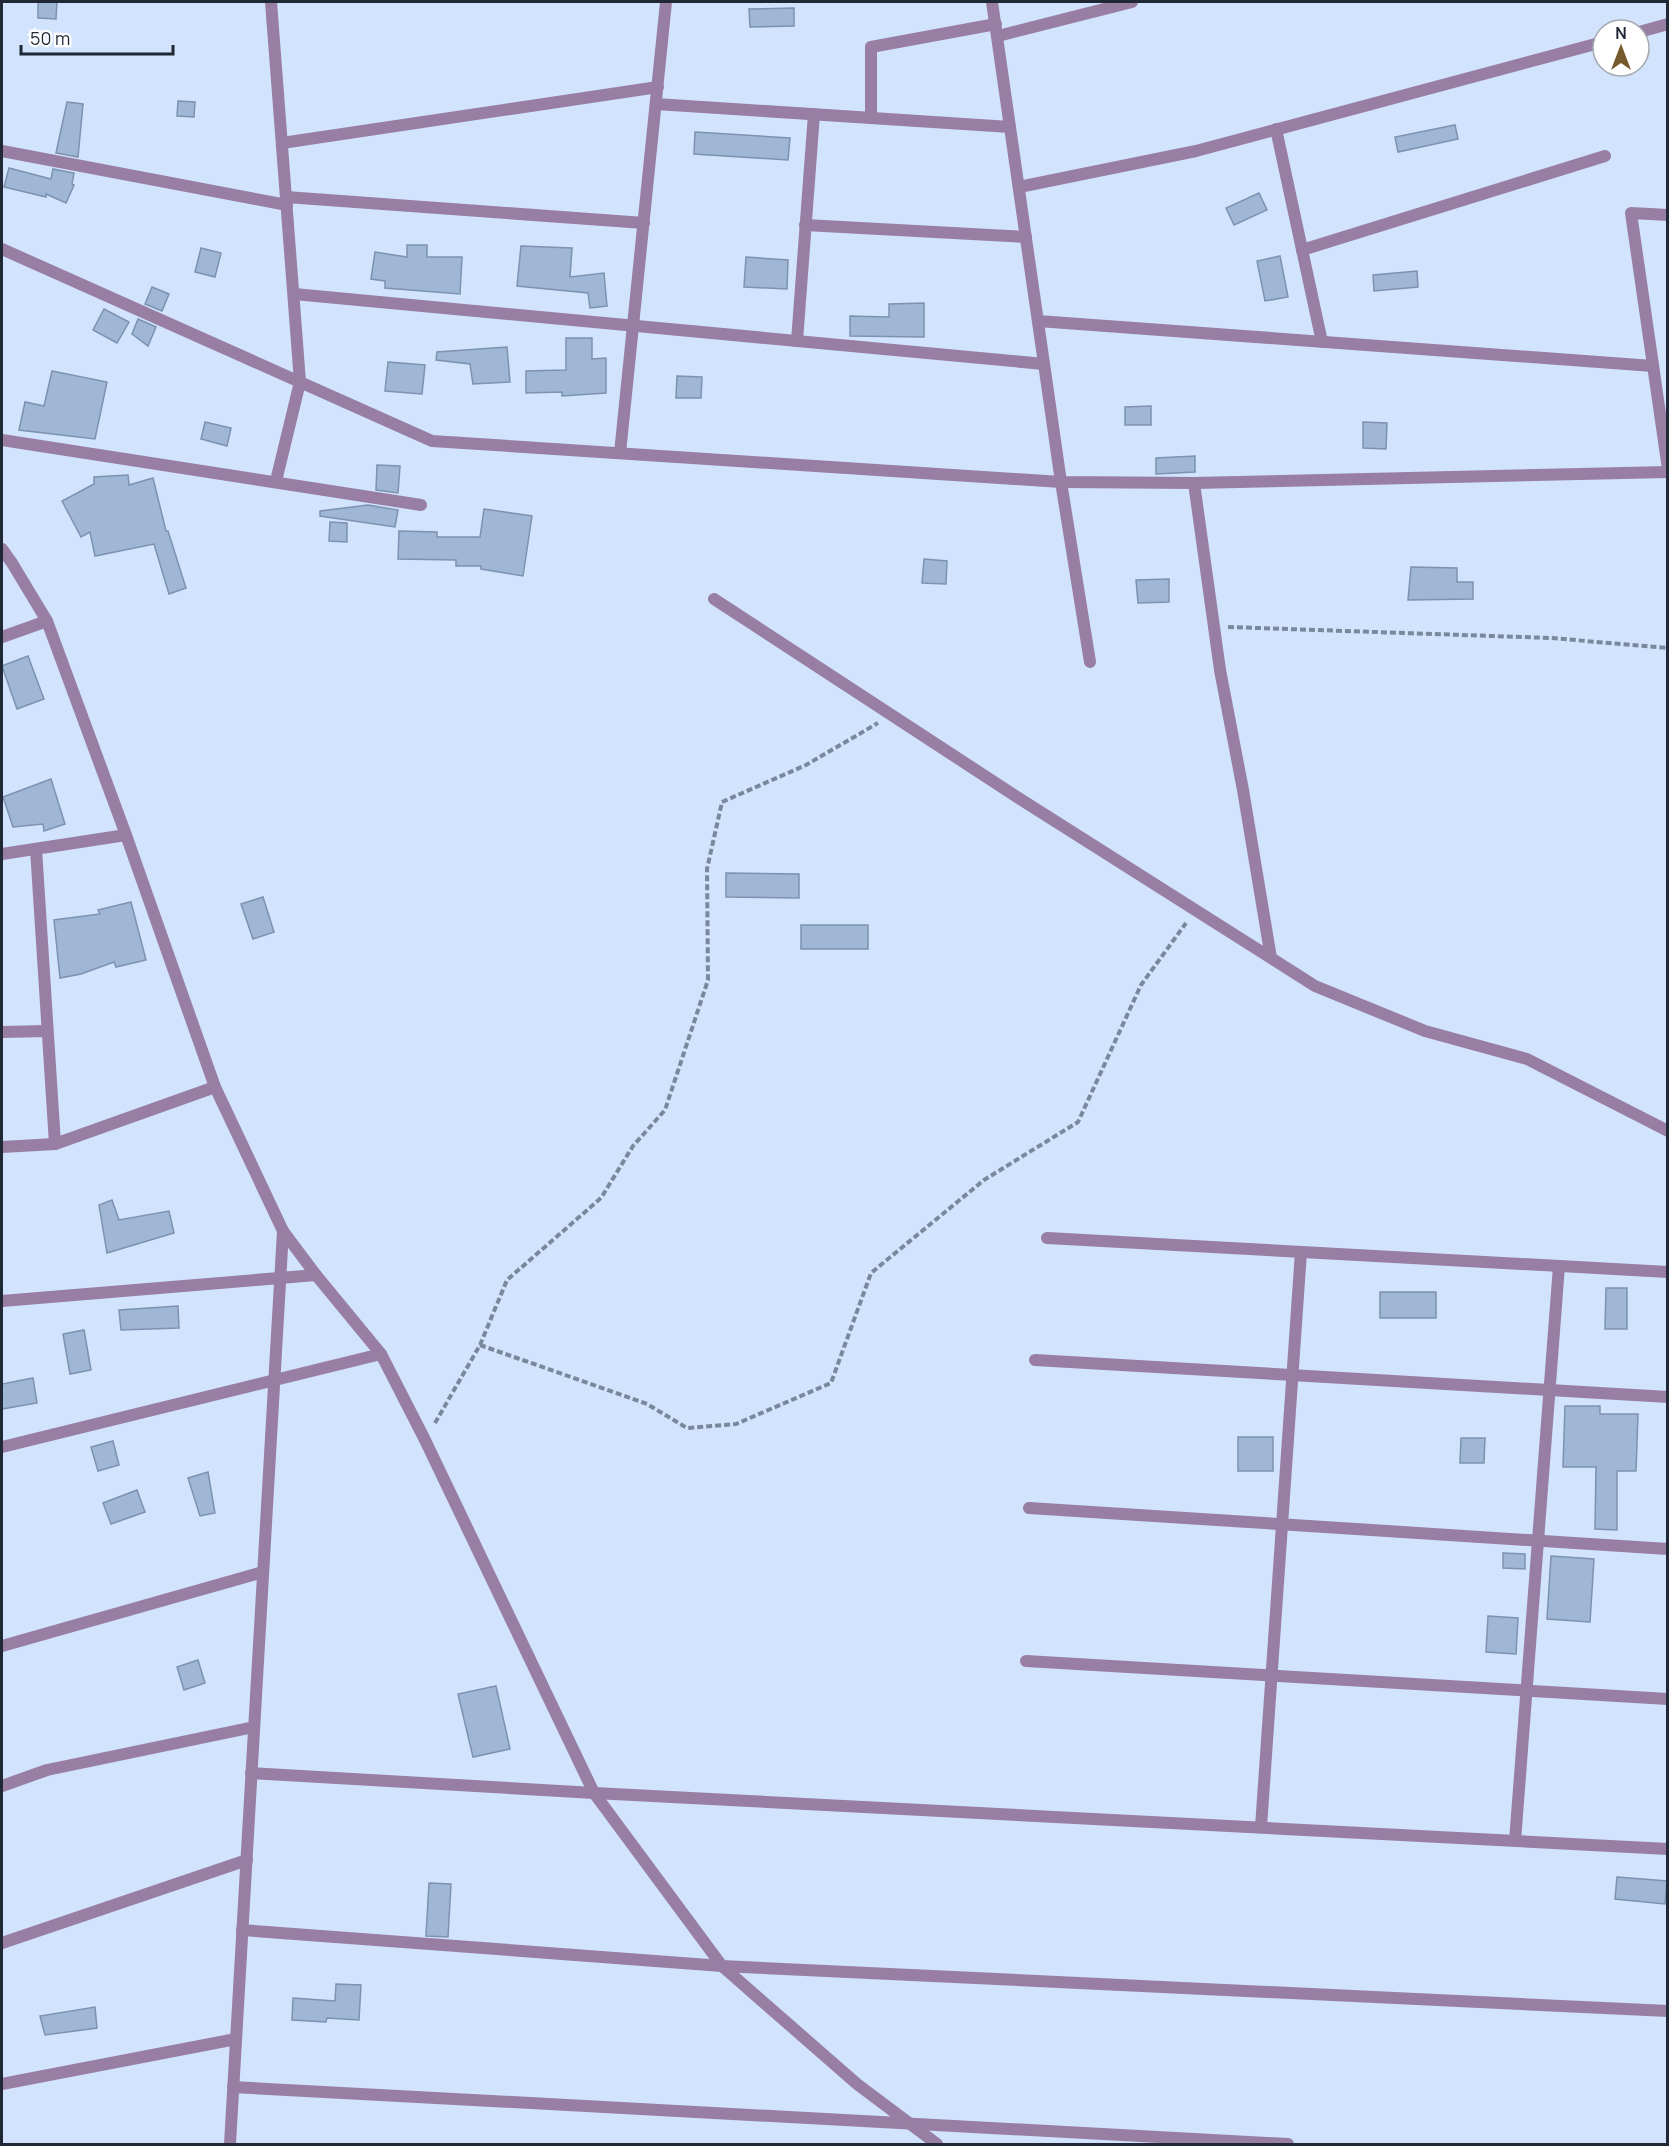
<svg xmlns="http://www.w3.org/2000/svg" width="1669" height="2146" viewBox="0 0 1669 2146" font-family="Manrope,sans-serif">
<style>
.building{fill:#a0b6d5;stroke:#7c92b0;stroke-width:1.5}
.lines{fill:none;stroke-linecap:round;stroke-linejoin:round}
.path{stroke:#7a889b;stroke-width:4;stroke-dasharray:6 3;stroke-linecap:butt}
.minor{stroke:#997ea4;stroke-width:12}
.tertiary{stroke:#997ea4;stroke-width:12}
</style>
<rect width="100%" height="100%" fill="#d1e3fd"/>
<g class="building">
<path d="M38 2H57L56 19 38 18Z"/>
<path d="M794 8V26L750 27 749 9Z"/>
<path d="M178 101 195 102 194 117 177 116Z"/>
<path d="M67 102 83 104 78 157 56 153Z"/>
<path d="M1455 125 1458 139 1398 152 1395 137Z"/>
<path d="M695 132 790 138 788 160 694 154Z"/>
<path d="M9 168 51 179 53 169 74 173 72 184 74 185 66 203 46 194V197L4 187Z"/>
<path d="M1259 193 1267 210 1234 225 1226 208Z"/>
<path d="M407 245H427V257H462L460 294 385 288V281L371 279 375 252 407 257Z"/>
<path d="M521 246 572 248 570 277 604 273 607 306 590 308 588 293 517 286Z"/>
<path d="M201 248 221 253 215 277 195 272Z"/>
<path d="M1280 256 1288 297 1265 301 1257 261Z"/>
<path d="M746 257 788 260 787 289 744 287Z"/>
<path d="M1417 271 1418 287 1374 291 1373 275Z"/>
<path d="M152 287 169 294 162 311 145 304Z"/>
<path d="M924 303V337L850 336V316L889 317V304Z"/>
<path d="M104 309 129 322 117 343 93 330Z"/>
<path d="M138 319 156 327 148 346 132 334Z"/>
<path d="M566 338H592V359L606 358V393L562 396V392L526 393V371L566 370Z"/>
<path d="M507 347 510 382 473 384 470 364 436 360 437 352Z"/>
<path d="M388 362 425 365 422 394 385 391Z"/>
<path d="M52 371 107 382 95 439 19 430 25 402 44 406Z"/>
<path d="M677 376 702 377 701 398H676Z"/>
<path d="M1151 406V425H1125V407Z"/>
<path d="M205 422 231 428 227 446 201 439Z"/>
<path d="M1363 422 1387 423 1386 449 1363 448Z"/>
<path d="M1195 456V472L1156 474V458Z"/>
<path d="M377 465 400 466 398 493 376 490Z"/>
<path d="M128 475 129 485 153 478 166 531H168L186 588 169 594 154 544 95 556 90 532 81 537 62 501 94 484V477Z"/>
<path d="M368 505 398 510 395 527 320 516V511Z"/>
<path d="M484 509 532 516 523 576 481 569V566H456V560L398 559 399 531 437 532V537H480Z"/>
<path d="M330 522 347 523V542L329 541Z"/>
<path d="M924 559 947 561 946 584 922 583Z"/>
<path d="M1411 567 1457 568V582H1473V599L1408 600Z"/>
<path d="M1169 579V602L1138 603 1136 580Z"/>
<path d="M28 656 44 699 17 709 2 666Z"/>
<path d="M51 779 65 824 44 831 43 824 13 827 3 797Z"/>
<path d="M726 873 799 874V898L726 897Z"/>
<path d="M263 897 274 932 253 939 241 904Z"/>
<path d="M131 902 146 960 116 967 114 962 81 974 60 978 54 920 100 914 98 910Z"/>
<rect x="801" y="925" width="67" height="24"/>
<path d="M112 1200 119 1220 169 1211 174 1233 107 1253 99 1205Z"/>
<path d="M1606 1288H1627V1329H1605Z"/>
<rect x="1380" y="1292" width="56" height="26"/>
<path d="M178 1306 179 1328 121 1330 119 1310Z"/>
<path d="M84 1330 91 1370 70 1374 63 1334Z"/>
<path d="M33 1378 37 1403 2 1409V1384Z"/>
<path d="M1565 1406H1600V1414H1638L1636 1471H1617V1530L1595 1529 1596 1467H1563Z"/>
<rect x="1238" y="1437" width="35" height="34"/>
<path d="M1461 1438H1485L1484 1463H1460Z"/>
<path d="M113 1441 119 1465 98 1471 91 1447Z"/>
<path d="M208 1472 215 1513 200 1516 188 1478Z"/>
<path d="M137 1490 145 1512 111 1524 103 1503Z"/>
<path d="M1503 1553 1525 1554V1569L1503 1568Z"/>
<path d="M1551 1556 1594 1559 1590 1622 1547 1619Z"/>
<path d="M1488 1616 1518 1618 1516 1654 1486 1652Z"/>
<path d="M198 1660 205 1683 184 1690 177 1667Z"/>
<path d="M496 1686 510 1749 473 1757 458 1694Z"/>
<path d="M1617 1877 1667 1881 1665 1904 1615 1899Z"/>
<path d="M429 1883 451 1884 448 1937 426 1936Z"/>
<path d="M336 1984 361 1985 359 2020 327 2018 326 2022 292 2020 293 1998 335 2001Z"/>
<path d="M95 2007 97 2028 45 2035 40 2016Z"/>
</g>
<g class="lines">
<g class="path">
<path d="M1228 627 1551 638 1668 648"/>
<path d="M480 1345 647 1404 687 1428 736 1424 831 1383 871 1273 984 1180 1078 1122 1141 985 1186 923"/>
<path d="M435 1423 480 1345 507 1280 601 1198 633 1146 665 1110 708 980 707 869 722 802 806 765 878 723"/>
</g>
<g class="minor">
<path d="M271 2 300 382 276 481"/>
<path d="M992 2 1061 482 1090 662"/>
<path d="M1639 32 1668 24"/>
<path d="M998 36 1132 2"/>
<path d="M656 104 1010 127"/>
<path d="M871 118V47L996 24"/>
<path d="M1276 129 1322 342"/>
<path d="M282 143 658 87"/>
<path d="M2 151 287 205"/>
<path d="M1019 187 1196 151 1603 42"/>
<path d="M286 197 644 223"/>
<path d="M1668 215 1631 213 1668 469"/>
<path d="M805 225 1026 237"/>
<path d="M2 249 432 441 1061 482 1194 483 1668 472"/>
<path d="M1302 250 1605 156"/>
<path d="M294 294 1044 364"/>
<path d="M1038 321 1653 366"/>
<path d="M797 341 814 114"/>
<path d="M2 440 421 505"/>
<path d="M620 453 666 2"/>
<path d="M1194 483 1220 670 1243 790 1271 958 1315 986 1425 1031 1527 1059 1668 1131"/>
<path d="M714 599 1017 797 1271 958"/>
<path d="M2 637 47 621"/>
<path d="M36 849 55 1144"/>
<path d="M2 854 126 835"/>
<path d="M2 1032 47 1031"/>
<path d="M2 1147 55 1144 215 1087"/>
<path d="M1047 1238 1668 1272"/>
<path d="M2 1301 316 1275"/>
<path d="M1035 1360 1668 1397"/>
<path d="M2 1447 381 1354"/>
<path d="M1029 1508 1668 1549"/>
<path d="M2 1646 263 1572"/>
<path d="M1026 1661 1668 1699"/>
<path d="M251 1773 594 1793 1668 1849"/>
<path d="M2 1786 47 1770 254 1727"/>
<path d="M1261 1827 1301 1252"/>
<path d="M1515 1841 1559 1266"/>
<path d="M242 1930 722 1966 1668 2011"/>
<path d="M2 1943 247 1860"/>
<path d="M2 2084 236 2039"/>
<path d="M233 2087 1288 2144"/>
<path d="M230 2144 283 1231"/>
</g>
<path class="tertiary" d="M2 549 12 563 47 621 126 835 215 1087 283 1231 316 1275 381 1354 425 1440 594 1793 722 1966 857 2084 937 2144"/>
</g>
<rect width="1669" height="2146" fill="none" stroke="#1f2834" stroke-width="6"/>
<g transform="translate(1621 48)"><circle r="28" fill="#ffffff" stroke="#a5a9ae" stroke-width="1.5"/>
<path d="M0-4.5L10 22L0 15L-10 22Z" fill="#75592c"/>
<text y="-9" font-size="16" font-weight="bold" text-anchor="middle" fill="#1f2834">N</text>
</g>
<path d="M21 45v9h152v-9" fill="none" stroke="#1f2834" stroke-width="3"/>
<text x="30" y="45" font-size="18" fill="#1f2834" stroke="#ffffff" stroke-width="4.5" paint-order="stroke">50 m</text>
</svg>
